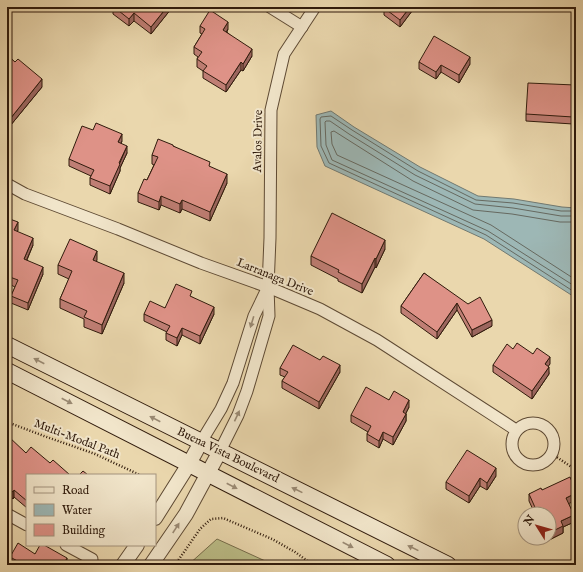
<svg xmlns="http://www.w3.org/2000/svg" width="583" height="572" viewBox="0 0 583 572" font-family="'IM FELL English',serif">
<style>
.green{fill:#bbbd87;stroke:#766c4a}
.water{fill:#9db7b5;stroke:#717971}
.lines{fill:none;stroke-linecap:round;stroke-linejoin:round}
.shore{stroke:#666960;stroke-width:1}
.minor-casing{stroke:#5e4a34;stroke-width:13}
.tertiary-casing{stroke:#5e4a34;stroke-width:16}
.secondary-casing{stroke:#301b0c;stroke-width:18}
.path{stroke:#301b0c;stroke-width:2.5;stroke-dasharray:1 2;stroke-linecap:butt}
.minor{stroke:#f1e5ca;stroke-width:11}
.tertiary{stroke:#f1e5ca;stroke-width:14}
.secondary{stroke:#f1e5ca;stroke-width:16}
.wall{fill:#bf7e74;stroke:#301b0c}
.shaded-wall{fill:#9b665e;stroke:#301b0c}
.building{fill:#de9287;stroke:#301b0c}
.oneway{fill:#9a8a74}
.labels{text-anchor:middle;dominant-baseline:central;stroke-width:4;stroke-linejoin:round;paint-order:stroke}
.street-label{font-size:12px;fill:#301b0c;stroke:#f1e5ca}
</style>
<rect width="100%" height="100%" fill="#ead7ad"/>
<filter id="stains"><feTurbulence type="fractalNoise" baseFrequency=".005" numOctaves="4"/><feColorMatrix values="0 0 0 0 .2 0 0 0 0 .09 0 0 0 0 .02 0 0 0 .5 -.17"/></filter>
<radialGradient id="worn" r=".72"><stop offset=".6" stop-color="#630" stop-opacity="0"/><stop offset="1" stop-color="#630" stop-opacity=".3"/></radialGradient>
<path class="green" d="M217 539 274 565H188Z"/>
<path class="water" d="M331 111 354 127 420 167 478 196 514 199 562 207 576 208V298L484 239 325 166 317 147 316 115Z"/>
<g class="lines">
<g class="shore">
<path d="M576 211H561L513 203 476 200 418 171 352 130 331 116 321 117 320 119 321 146 329 163 486 235 576 293"/>
<path d="M576 216H561L513 208 475 204 415 175 349 134 330 121H326L325 122 326 145 332 160 488 231 576 287"/>
<path d="M576 222H560L512 214 473 210 413 181 334 131 331 132 332 144 337 155 491 225 576 280"/>
</g>
<g class="minor-casing">
<g id="minor">
<path d="M270 7 302 27"/>
<path d="M7 184 25 194 118 229 201 263 268 287 320 309 377 340 516 430"/>
<circle cx="533" cy="444" r="21"/>
<path d="M201 442 221 409 233 383 254 316 268 287"/>
<path d="M220 451 238 415 247 391 269 316 268 287 270 238 271 110 284 54 315 7"/>
<path d="M7 514 27 525"/>
<path d="M66 545 92 559"/>
</g>
</g>
<g class="tertiary-casing">
<g id="tertiary">
<path d="M155 518 189 464 201 442"/>
<path d="M123 565 137 545"/>
<path d="M151 565 186 514 220 451"/>
</g>
</g>
<g class="secondary-casing">
<g id="secondary">
<path d="M7 345 448 565"/>
<path d="M7 371 387 565"/>
</g>
</g>
<g class="path">
<path d="M7 422 44 436 95 454 140 475"/>
<path d="M552 454 576 470"/>
<path d="M175 565 200 529 211 519 223 518 272 539 295 552 313 565"/>
</g>
<use href="#minor" class="minor"/>
<use href="#tertiary" class="tertiary"/>
<use href="#secondary" class="secondary"/>
</g>
<g class="wall">
<path d="M113 7H171V9L151 34 134 21 129 26 113 14Z"/>
<path d="M385 7H415L400 27 384 15V8Z"/>
<path d="M200 26 228 29 227 32 252 56 243 71 241 70 226 92 203 78V71L197 67V59L198 57 194 54V47L202 34 200 33Z"/>
<path d="M7 55 42 87 10 126 7 124Z"/>
<path d="M419 62 470 64 459 83 441 72 436 79 419 69Z"/>
<path d="M575 93 573 124 526 121V114Z"/>
<path d="M93 130 122 141 121 143 127 153 120 168V171L110 194 90 185V178L91 176 69 166V159Z"/>
<path d="M173 146 210 167 227 183 210 221 182 209 180 213 161 205 159 210 138 202V193L147 180 154 165 152 164V155Z"/>
<path d="M7 218 18 230 17 232 33 245 27 260 43 274 28 310 11 303V296L15 287 7 283Z"/>
<path d="M385 249 376 268 375 267 362 293 338 281V279L311 265V256Z"/>
<path d="M97 260 96 261 124 283 102 334 84 327V319L60 308V299L69 279 58 274V265Z"/>
<path d="M424 273 492 326 472 337 457 310 437 339 401 313V306Z"/>
<path d="M192 297 214 314 200 344 182 335 177 346 166 340V333L167 332 144 321V314L165 308Z"/>
<path d="M533 354 550 364 548 366 549 374 532 399 493 372V365Z"/>
<path d="M280 368 340 372 319 409 282 388V381L285 377 280 375Z"/>
<path d="M389 400 409 407 406 413V421L393 445 383 439 379 448 367 441V434L368 432 351 422V415Z"/>
<path d="M7 437 26 453 50 463 70 475H27V508L14 497 13 499 7 494Z"/>
<path d="M496 476 487 490 480 486 469 503 446 489V482Z"/>
<path d="M542 490 569 504 574 522 563 527V533L547 541 546 538H549V514H535L529 501V494Z"/>
<path d="M35 554 67 565H12L10 564V557Z"/>
</g>
<g class="shaded-wall">
<path d="M167 7H171V9L151 34V27Z"/>
<path d="M410 7H415L400 27V20Z"/>
<path d="M134 13V21L129 26V19Z"/>
<path d="M228 22V29L223 37V30Z"/>
<path d="M252 49V56L243 71V64Z"/>
<path d="M470 57V64L459 83V75Z"/>
<path d="M241 62V70L226 92V85Z"/>
<path d="M441 65V72L436 79V72Z"/>
<path d="M42 79V87L10 126V119Z"/>
<path d="M575 85V93L573 124V117Z"/>
<path d="M122 134V141L118 149V142Z"/>
<path d="M127 146V153L120 168V171L110 194V186Z"/>
<path d="M227 174V183L210 221V212Z"/>
<path d="M161 196V205L159 210V202Z"/>
<path d="M182 200V209L180 213V204Z"/>
<path d="M18 222V230L14 238V230Z"/>
<path d="M33 238V245L24 266V259Z"/>
<path d="M385 240V249L376 268V259Z"/>
<path d="M97 251V260L93 269V260Z"/>
<path d="M375 258V267L362 293V284Z"/>
<path d="M43 267V274L28 310V303Z"/>
<path d="M124 273V283L102 334V325Z"/>
<path d="M457 303V310L437 339V332Z"/>
<path d="M214 307V314L200 344V336Z"/>
<path d="M492 320V326L472 337V330Z"/>
<path d="M182 328V335L177 346V338Z"/>
<path d="M550 357V364L545 371V364Z"/>
<path d="M340 365V372L319 409V402Z"/>
<path d="M549 367V374L532 399V391Z"/>
<path d="M409 400V407L403 419V412Z"/>
<path d="M406 414V421L393 445V437Z"/>
<path d="M383 432V439L379 448V441Z"/>
<path d="M496 468V476L487 490V483Z"/>
<path d="M480 478V486L469 503V496Z"/>
<path d="M14 490V497L13 499V492Z"/>
<path d="M576 493V500L566 505V498Z"/>
<path d="M574 515V522L563 527V533L547 541V538H549V533L561 521Z"/>
<path d="M67 558V565H63Z"/>
</g>
<g class="building">
<path d="M114 7H167L151 27 134 13 129 19Z"/>
<path d="M385 7H410L400 20 384 8Z"/>
<path d="M210 10 228 22 223 30 252 49 243 64 241 62 226 85 203 71 207 66 197 59 202 52 194 47 205 29 200 26Z"/>
<path d="M434 36 470 57 459 75 441 65 436 72 419 62Z"/>
<path d="M7 55 15 62 18 59 42 79 10 119 7 116Z"/>
<path d="M528 83 575 85 573 117 526 114Z"/>
<path d="M96 123 122 134 118 142 127 146 119 163 120 164 110 186 90 178 94 170 69 159 82 126 93 130Z"/>
<path d="M158 139 173 145V146L210 162 209 166 227 174 210 212 182 200 180 204 161 196 159 202 138 193 144 179 147 180 158 157 152 155Z"/>
<path d="M332 213 385 240 376 259 375 258 362 284 338 272 339 270 311 256Z"/>
<path d="M7 218 18 222 14 230 33 238 24 259 43 267 28 303 11 296 18 280 7 276Z"/>
<path d="M70 239 97 251 93 260 124 273 102 325 84 317 87 311 60 299 72 271 58 265Z"/>
<path d="M424 273 468 304 480 297 492 320 472 330 457 303 437 332 401 306Z"/>
<path d="M176 284 192 291 190 296 214 307 200 336 182 328 177 338 166 333 170 326 144 314 150 301 165 308Z"/>
<path d="M517 343 533 354 537 348 550 357 545 364 549 367 532 391 493 365 507 344 513 349Z"/>
<path d="M293 345 320 360 323 356 340 365 319 402 282 381 288 372 280 368Z"/>
<path d="M366 387 389 400 394 391 409 400 403 412 406 414 393 437 383 432 379 441 367 434 371 426 351 415Z"/>
<path d="M8 436 26 453 31 447 50 463 53 460 70 475H27V501L14 490 13 492 7 487V437Z"/>
<path d="M467 450 496 468 487 483 480 478 469 496 446 482Z"/>
<path d="M83 471 88 475H79Z"/>
<path d="M570 477 576 491V493L566 498 574 515 561 521 563 526 549 533V514H538L529 494 541 488 542 490Z"/>
<path d="M18 543 35 554 40 545H44L67 558 63 565H25L10 557Z"/>
</g>
<defs><path id="oneway-solid" d="M-6-.8H1V-3.2L6.5 0L1 3.2V.8H-6Z"/></defs>
<g class="oneway">
<use href="#oneway-solid" transform="translate(252 322) rotate(107)"/>
<use href="#oneway-solid" transform="translate(39 361) rotate(-153)"/>
<use href="#oneway-solid" transform="translate(67 401) rotate(27)"/>
<use href="#oneway-solid" transform="translate(237 416) rotate(-65)"/>
<use href="#oneway-solid" transform="translate(155 419) rotate(-153)"/>
<use href="#oneway-solid" transform="translate(232 486) rotate(27)"/>
<use href="#oneway-solid" transform="translate(297 490) rotate(-154)"/>
<use href="#oneway-solid" transform="translate(176 528) rotate(-57)"/>
<use href="#oneway-solid" transform="translate(348 545) rotate(27)"/>
<use href="#oneway-solid" transform="translate(413 548) rotate(-154)"/>
</g>
<g class="labels">
<g class="street-label">
<text transform="translate(258 141) rotate(-89)">Avalos Drive</text>
<text transform="translate(275 277) rotate(22)">Larranaga Drive</text>
<text transform="translate(77 439) rotate(21)">Multi-Modal Path</text>
<text transform="translate(228 455) rotate(26)">Buena Vista Boulevard</text>
</g>
</g>
<rect width="583" height="572" fill="none" stroke="#ead7ad" stroke-width="24"/>
<rect x="8" y="8" width="567" height="556" fill="none" stroke="#301b0c" stroke-width="2"/>
<rect x="12" y="12" width="559" height="548" fill="none" stroke="#301b0c"/>
<rect x="26" y="474" width="130" height="72" fill="#f1e5ca" stroke="#a4947e"/>
<rect x="34" y="487" width="20" height="6" fill="#f1e5ca" stroke="#a4947e"/>
<text x="62" y="494" font-size="12" fill="#301b0c">Road</text>
<rect x="34" y="504" width="20" height="12" fill="#9db7b5" stroke="#a4947e"/>
<text x="62" y="514" font-size="12" fill="#301b0c">Water</text>
<rect x="34" y="524" width="20" height="12" fill="#de9287" stroke="#a4947e"/>
<text x="62" y="534" font-size="12" fill="#301b0c">Building</text>
<g transform="translate(537 526) rotate(307)"><circle r="19" fill="#f1e5ca" stroke="#a4947e"/>
<path d="M0-3L7 15L0 10L-7 15Z" fill="#8f2418"/>
<text y="-6" font-size="11" font-weight="bold" text-anchor="middle" fill="#301b0c">N</text>
</g>
<rect width="100%" height="100%" filter="url(#stains)"/>
<rect width="100%" height="100%" fill="url(#worn)"/>
</svg>
